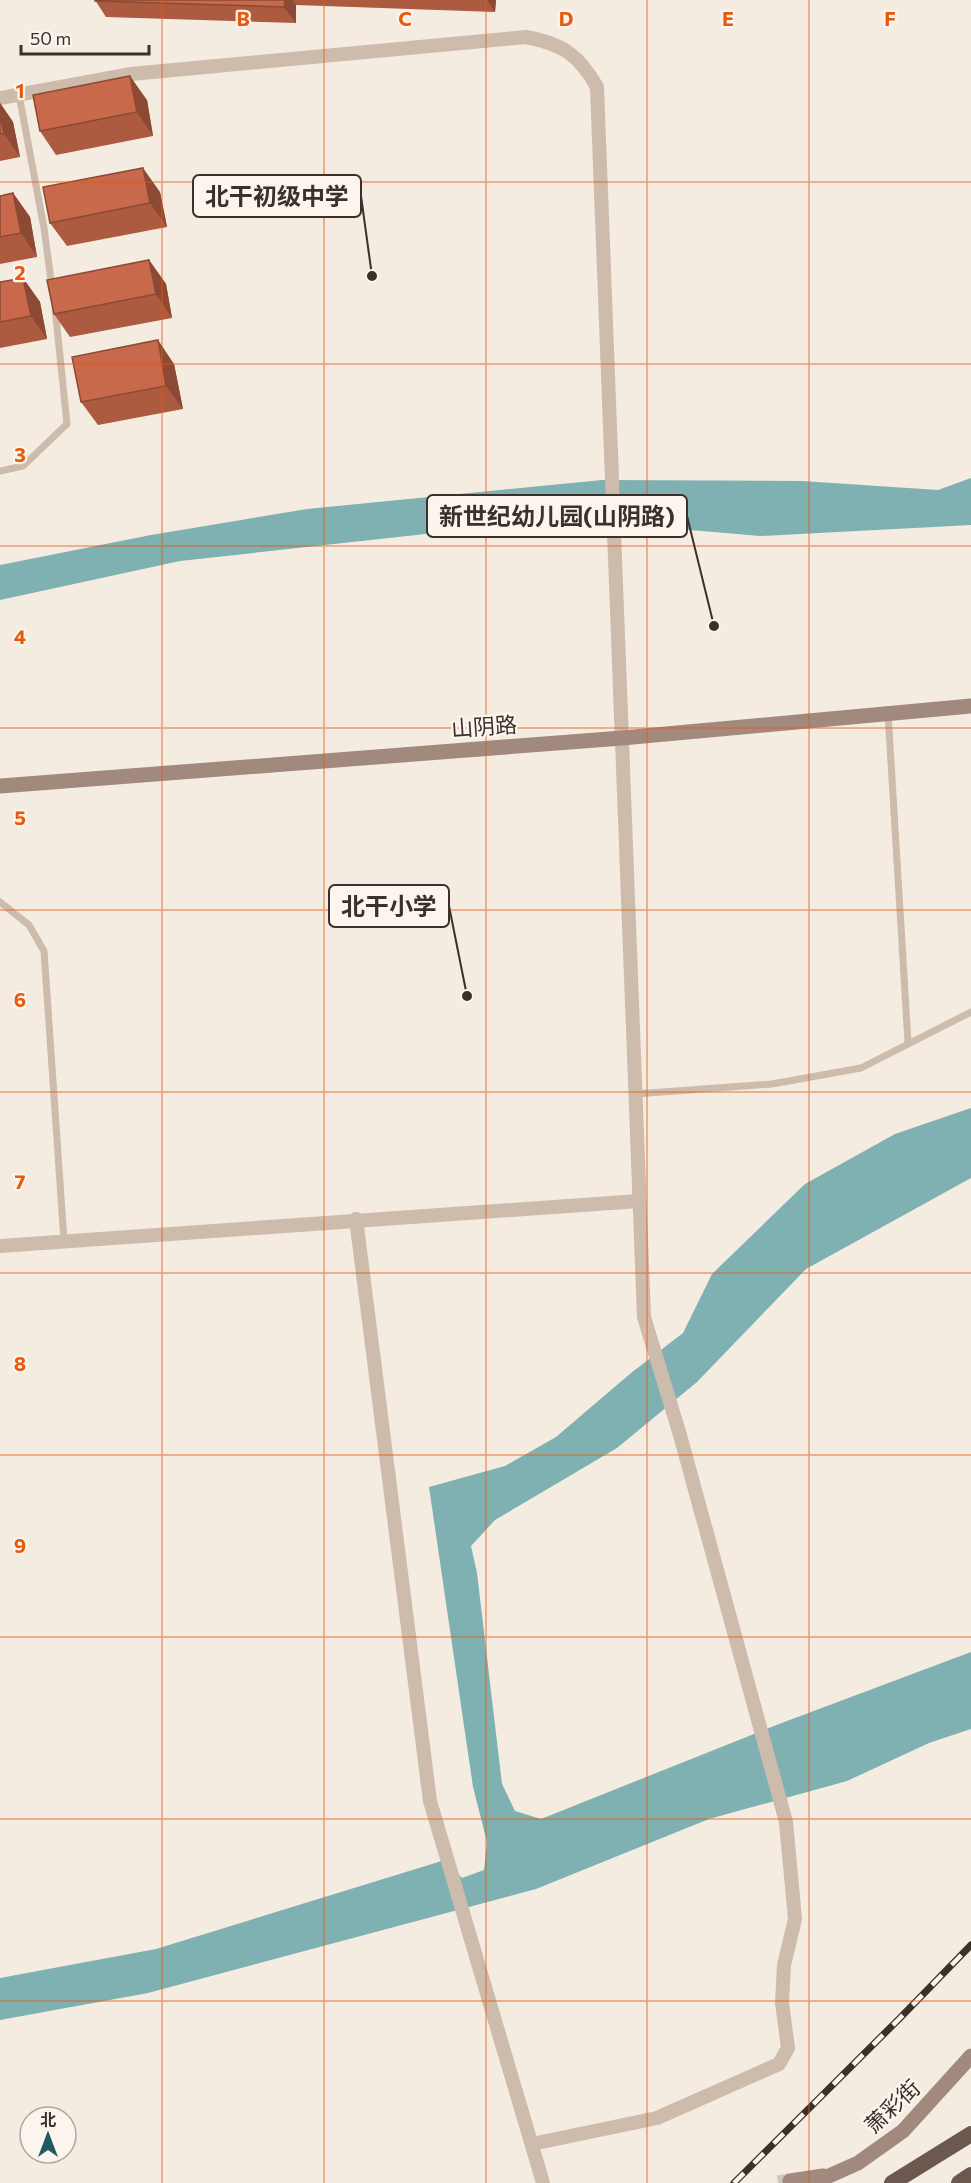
<svg xmlns="http://www.w3.org/2000/svg" width="971" height="2183" viewBox="0 0 971 2183" font-family="Commissioner,'Noto Sans SC',sans-serif">
<style>
.water{fill:#7fb0b2}
.lines{fill:none;stroke-linecap:round;stroke-linejoin:round}
.secondary-tunnel{stroke:#cfc6bd;stroke-width:15;stroke-dasharray:15 8;stroke-linecap:butt}
.service{stroke:#cdbbac;stroke-width:7}
.minor{stroke:#cdbbac;stroke-width:14}
.secondary{stroke:#a18a7d;stroke-width:15}
.trunk{stroke:#6c584f;stroke-width:16}
.rail-casing{stroke:#3b302b;stroke-width:7}
.rail{stroke:#fbf5ee;stroke-width:4.5;stroke-dasharray:14;stroke-linecap:butt}
.wall{fill:#ac5a40}
.shaded-wall{fill:#8c4a34}
.building{fill:#c8694b;stroke:#8c4a34;stroke-width:1.5}
.grid{fill:none;stroke:#e8590c;stroke-width:1.5;stroke-opacity:0.55}
.labels{text-anchor:middle;dominant-baseline:central;stroke-width:4.5;stroke-linejoin:round;paint-order:stroke}
.street-label{font-size:22px;fill:#3b302b;stroke:#fbf5ee}
.grid-label{font-size:20px;text-anchor:middle;font-weight:bold;fill:#e8590c;stroke:#fbf5ee;stroke-width:4.5;stroke-linejoin:round;paint-order:stroke}
.leader{fill:none;stroke:#3b302b;stroke-width:2}
.callout-dot{fill:#3b302b;stroke:#fbf5ee;stroke-width:2}
.callout{fill:#fbf5ee;stroke:#3b302b;stroke-width:2}
.callout-label{font-size:24px;text-anchor:middle;font-weight:bold;fill:#3b302b}
</style>
<rect width="100%" height="100%" fill="#f4ebe1"/>
<g class="water">
<path d="M971 478V525L760 536 632 525 525 523 180 561 0 600V565L151 535 307 509 602 480 802 481 938 490Z"/>
<path d="M971 1108V1178L806 1269 697 1382 617 1448 495 1520 471 1546 477 1573 502 1784 515 1811 541 1819 779 1724 971 1652V1729L929 1743 847 1781 709 1819 536 1889 148 1993 0 2020V1978L156 1949 445 1860 462 1878 484 1870 487 1842 473 1787 429 1487 505 1466 556 1437 631 1373 683 1333 712 1274 805 1184 895 1134Z"/>
</g>
<g class="lines">
<path class="secondary-tunnel" d="M778 2183 790 2181"/>
<g class="service">
<path d="M19 95 44 228 52 288"/>
<path d="M0 471 23 466 67 424 55 308"/>
<path d="M888 713 908 1042"/>
<path d="M0 902 29 925 44 951 64 1241"/>
<path d="M635 1094 772 1084 861 1068 971 1012"/>
</g>
<g class="minor">
<path d="M0 98 131 74 526 37C563 44 579 55 597 87L644 1317 680 1435 786 1822 795 1919 784 1965 782 2003 788 2048 779 2064 657 2118 532 2144"/>
<path d="M356 1219 430 1801 543 2183"/>
<path d="M0 1246 639 1201"/>
</g>
<g class="secondary">
<path d="M0 786 622 738 971 706"/>
<path d="M790 2181 823 2176"/>
<path d="M813 2183 858 2163 903 2131 971 2056"/>
</g>
<g class="trunk">
<path d="M892 2183 971 2134"/>
<path d="M959 2183 971 2175"/>
</g>
<g class="rail-casing">
<path id="rail" d="M734 2183 900 2018 971 1945"/>
</g>
<use href="#rail" class="rail"/>
</g>
<g class="wall">
<path d="M95 0H496L495 12 296 5V23L106 17Z"/>
<path d="M147 100 153 136 56 155 40 131Z"/>
<path d="M0 103 13 122 20 157 0 161Z"/>
<path d="M160 192 167 227 67 246 50 223Z"/>
<path d="M13 193 30 217 37 257 0 264V196Z"/>
<path d="M149 260 166 284 172 318 70 337 54 314Z"/>
<path d="M23 278 40 302 47 339 0 348V282Z"/>
<path d="M174 364 183 409 98 425 81 402Z"/>
</g>
<g class="shaded-wall">
<path d="M285 0H293L296 5V23L284 7Z"/>
<path d="M487 0H496L495 12Z"/>
<path d="M130 76 147 100 153 136 137 112Z"/>
<path d="M0 103 13 122 20 157 4 134 0 114Z"/>
<path d="M143 168 160 192 167 227 150 203Z"/>
<path d="M13 193 30 217 37 257 21 233Z"/>
<path d="M149 260 166 284 172 318 156 294Z"/>
<path d="M23 278 40 302 47 339 31 316Z"/>
<path d="M158 340 174 364 183 409 166 386Z"/>
</g>
<g class="building">
<path d="M95 0H285L284 7 95 1Z"/>
<path d="M130 76 137 112 40 131 33 95Z"/>
<path d="M0 114 4 134H0Z"/>
<path d="M143 168 150 203 50 223 43 187Z"/>
<path d="M13 193 21 233 0 237V196Z"/>
<path d="M149 260 156 294 54 314 47 280Z"/>
<path d="M23 278 31 316 0 322V282Z"/>
<path d="M158 340 166 386 81 402 72 357Z"/>
</g>
<path class="grid" d="M162 0V2183M324 0V2183M486 0V2183M647 0V2183M809 0V2183M0 182H971M0 364H971M0 546H971M0 728H971M0 910H971M0 1092H971M0 1273H971M0 1455H971M0 1637H971M0 1819H971M0 2001H971"/>
<g class="labels">
<g class="street-label">
<text transform="translate(484 726) rotate(-4)">山阴路</text>
<text transform="translate(892 2106) rotate(-43)">萧彩街</text>
</g>
</g>
<g class="grid-label">
<text x="243" y="26">B</text>
<text x="405" y="26">C</text>
<text x="566" y="26">D</text>
<text x="728" y="26">E</text>
<text x="890" y="26">F</text>
<text x="20" y="98">1</text>
<text x="20" y="280">2</text>
<text x="20" y="462">3</text>
<text x="20" y="644">4</text>
<text x="20" y="825">5</text>
<text x="20" y="1007">6</text>
<text x="20" y="1189">7</text>
<text x="20" y="1371">8</text>
<text x="20" y="1553">9</text>
</g>
<path class="leader" d="M372 276L361 196M714 626L687 516M467 996L449 906"/>
<g class="callout-dot">
<circle cx="372" cy="276" r="6"/>
<circle cx="714" cy="626" r="6"/>
<circle cx="467" cy="996" r="6"/>
</g>
<g class="callout">
<rect x="193" y="175" width="168" height="42" rx="6"/>
<rect x="427" y="495" width="260" height="42" rx="6"/>
<rect x="329" y="885" width="120" height="42" rx="6"/>
</g>
<g class="callout-label">
<text x="277" y="205">北干初级中学</text>
<text x="557" y="525">新世纪幼儿园(山阴路)</text>
<text x="389" y="915">北干小学</text>
</g>
<g transform="translate(48 2135)"><circle r="28" fill="#fbf5ee" stroke="#aea6a0" stroke-width="1.5"/>
<path d="M0-4.5L10 22L0 15L-10 22Z" fill="#1f5a5e"/>
<text y="-9" font-size="16" font-weight="bold" text-anchor="middle" fill="#3b302b">北</text>
</g>
<path d="M21 45v9h128v-9" fill="none" stroke="#3b302b" stroke-width="3"/>
<text x="30" y="45" font-size="18" fill="#3b302b" stroke="#fbf5ee" stroke-width="4.5" paint-order="stroke">50 m</text>
</svg>
